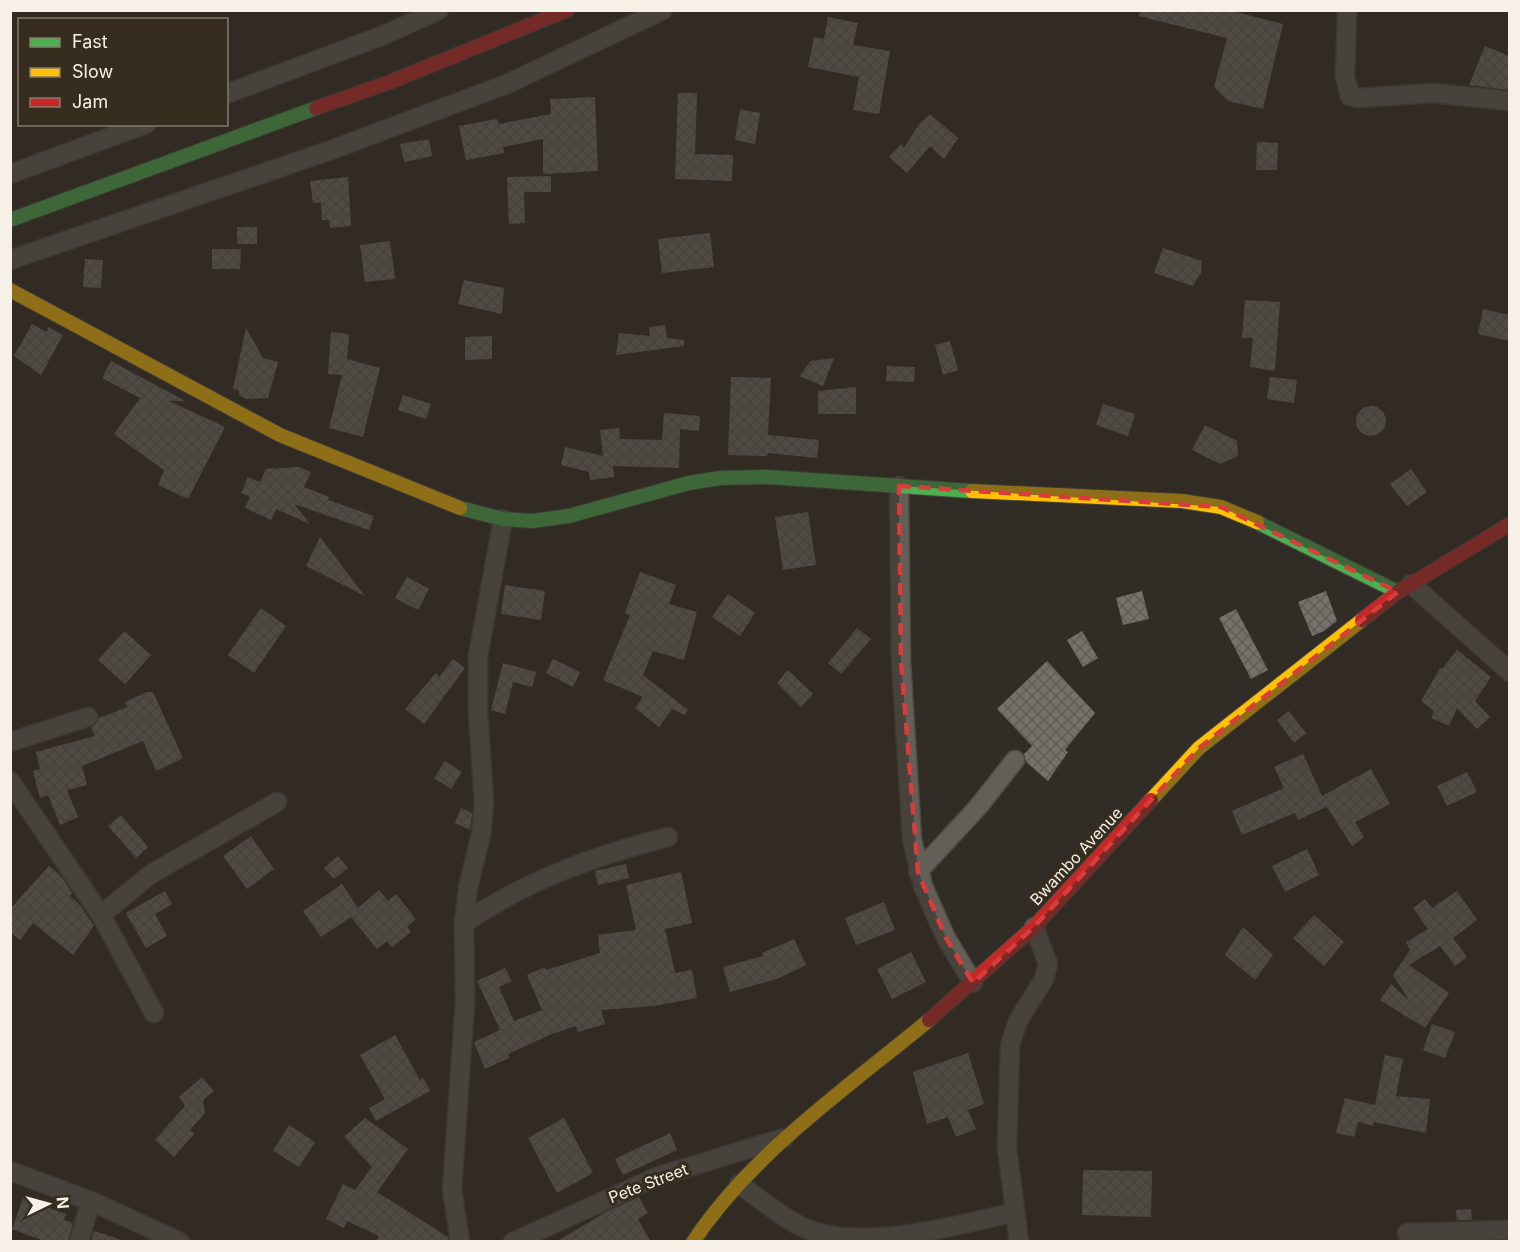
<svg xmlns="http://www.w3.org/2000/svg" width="1520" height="1252" viewBox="0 0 1520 1252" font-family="Inter,sans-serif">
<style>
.building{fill:url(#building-cross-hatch)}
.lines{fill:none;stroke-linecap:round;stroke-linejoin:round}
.street-casing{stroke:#4d4942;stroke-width:21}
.fast-casing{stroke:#4d4942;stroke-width:16}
.slow-casing{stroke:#4d4942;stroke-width:16}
.jam-casing{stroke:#4d4942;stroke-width:16}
.street{stroke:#635e58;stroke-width:18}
.fast{stroke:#4caf50;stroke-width:14}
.slow{stroke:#ffc107;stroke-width:14}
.jam{stroke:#c62828;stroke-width:14}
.marked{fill:none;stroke:#d93c3b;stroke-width:4.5;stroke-dasharray:12 8;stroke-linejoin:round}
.labels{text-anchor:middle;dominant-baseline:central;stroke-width:6;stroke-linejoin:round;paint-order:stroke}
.street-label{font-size:16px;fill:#f6f0e7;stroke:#372d1f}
</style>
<defs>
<pattern id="building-cross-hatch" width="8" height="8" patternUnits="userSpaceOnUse" patternTransform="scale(1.5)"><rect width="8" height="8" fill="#76706a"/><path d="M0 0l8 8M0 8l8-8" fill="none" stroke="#605c58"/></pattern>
</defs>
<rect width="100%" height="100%" fill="#312c25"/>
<g class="building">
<path d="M1140 10H1228L1283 24 1263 109 1228 101 1214 87 1227 38 1139 16Z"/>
<path d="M828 17 858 23 853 45 890 51 879 114 853 110 859 77 808 67 814 37 824 39Z"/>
<path d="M1485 46 1509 56V90L1469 85Z"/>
<path d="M678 93H697L695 154 733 155 732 181 675 179Z"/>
<path d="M595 97 598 171 543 174V139L503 147 504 153 466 160 459 126 497 119 499 124 551 114 550 99Z"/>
<path d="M740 109 760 113 755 144 735 140Z"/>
<path d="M930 114 958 138 944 159 930 146 907 173 889 157 901 144 904 148 919 124Z"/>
<path d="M429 139 432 156 404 162 400 144Z"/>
<path d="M1257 142 1278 143 1277 170H1256Z"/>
<path d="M551 176V192H524L525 223 509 224 507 177Z"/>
<path d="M348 177 351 226 330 228 329 220H322L321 202 313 203 310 181Z"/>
<rect x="237" y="227" width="20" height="17"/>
<path d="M710 233 714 267 662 273 658 239Z"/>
<path d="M390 241 395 279 365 282 360 245Z"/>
<path d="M1163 248 1202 261 1201 273 1193 286 1154 273Z"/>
<path d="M212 249H241L240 269H212Z"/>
<path d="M85 259 103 260 101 288 83 287Z"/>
<path d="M464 280 504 288 502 314 458 304Z"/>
<path d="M1245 300 1280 302 1275 371 1250 367 1253 338H1242Z"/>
<path d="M1483 309 1509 315V341L1478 334Z"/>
<path d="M32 324 47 332 48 327 63 335 41 375 14 356Z"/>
<path d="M665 325 667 338 684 340V346L616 355 619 333 650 336 649 327Z"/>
<path d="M246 328 263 358 278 362 268 398 246 399 239 395V390L233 389Z"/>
<path d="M331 332 349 334 347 359 380 368 363 437 329 428 342 375 328 374Z"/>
<path d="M492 336V359L465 360V337Z"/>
<path d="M950 341 958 370 943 375 935 345Z"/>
<path d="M834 358 823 386 799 376 811 361Z"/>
<path d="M111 361 185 401H169L225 427 188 499 158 485 164 470 114 434 140 398 102 378Z"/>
<path d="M887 366 915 367 914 382 886 381Z"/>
<path d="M731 377 771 378 768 435 819 440 817 458 768 453 767 456 728 455Z"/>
<path d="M1270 377 1297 380 1294 403 1267 399Z"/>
<path d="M856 387V414H818V391Z"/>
<path d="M403 395 431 404 426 419 398 410Z"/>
<path d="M1103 404 1135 414 1128 436 1096 425Z"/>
<circle cx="1371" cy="421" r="15"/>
<path d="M664 413 700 416 699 431 680 429 679 468 613 466 614 477 590 480 589 472 561 465 565 447 603 456 600 430 619 428 620 439 662 440Z"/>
<path d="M1205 425 1237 441 1238 456 1220 464 1192 450Z"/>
<path d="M299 467 311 472 304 487 329 497 328 500 374 516 369 530 294 504 310 524 276 509 271 520 245 508 250 497 241 493 248 477 260 482 266 469Z"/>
<path d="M1411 469 1427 492 1407 506 1390 484Z"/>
<path d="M808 512 816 565 783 570 775 517Z"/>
<path d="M320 537 365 596 306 566Z"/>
<path d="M640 572 676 585 669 604 697 612 684 660 653 651 643 675 688 710 685 715 672 709 659 727 635 708 643 697 603 680 630 615 625 613Z"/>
<path d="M407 577 429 589 418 610 395 598Z"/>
<path d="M505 585 545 591 541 620 501 614Z"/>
<path d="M1142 591 1149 619 1123 625 1116 598Z"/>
<path d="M1326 591 1337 621 1324 631 1312 636 1298 602Z"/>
<path d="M728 594 755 613 740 636 712 617Z"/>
<path d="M261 608 286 626 254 673 228 655Z"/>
<path d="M1236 609 1268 670 1251 679 1219 618Z"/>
<path d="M857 628 871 639 841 674 828 663Z"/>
<path d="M124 631 151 655 125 684 98 660Z"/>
<path d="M1082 631 1098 658 1083 667 1067 640Z"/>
<path d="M1457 650 1491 677 1475 701 1490 717 1477 729 1457 708 1449 726 1431 718 1434 711 1421 701 1440 668 1442 669Z"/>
<path d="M453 659 465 668 424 724 405 709 436 673 439 677Z"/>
<path d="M553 659 580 672 573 687 546 673Z"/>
<path d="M1047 661 1095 713 1065 750 1068 752 1048 781 1026 762 1024 754 1032 746 997 709Z"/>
<path d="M503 663 536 672 532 687 513 682 505 714 491 710Z"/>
<path d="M788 670 813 694 801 707 777 683Z"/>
<path d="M147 692H153L183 758 156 771 143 741 82 766 87 785 67 790 78 817 60 825 48 795 40 798 33 771 40 769 36 752 95 736 91 728 99 718 128 707 125 702Z"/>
<path d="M1289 711 1306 733 1294 743 1277 720Z"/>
<path d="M1303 754 1322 796 1371 769 1390 804 1355 822 1364 837 1352 846 1325 804 1326 807 1298 820 1295 813 1242 835 1232 811 1284 788 1274 767Z"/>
<path d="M445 761 462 772 451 789 434 778Z"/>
<path d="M1467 772 1477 792 1447 806 1437 786Z"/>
<path d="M461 808 472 813 470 830 455 823Z"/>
<path d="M121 815 148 847 136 858 108 826Z"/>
<path d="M251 836 274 869 247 889 223 856Z"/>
<path d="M1307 849 1319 875 1285 892 1272 866Z"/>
<path d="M338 856 348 868 334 879 324 868Z"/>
<path d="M626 864 629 878 598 885 595 871Z"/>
<path d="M49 866 62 877 72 893 70 896 80 905 94 926 73 955 33 923 20 940 10 932V909Z"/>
<path d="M681 872 692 923 665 929 675 973 692 970 697 998 654 1006 601 1010 605 1024 578 1032 576 1026 552 1034 508 1054 509 1058 485 1069 474 1042 500 1030 477 981 505 968 512 981 499 987 514 1021 542 1010 527 975 545 967 546 970 600 953 598 935 636 930 626 885Z"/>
<path d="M342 884 358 908 379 890 388 901 396 894 416 919 407 927 411 932 392 947 387 941 377 949 351 917 321 937 303 911Z"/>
<path d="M165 891 172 904 155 914 167 936 146 948 126 913Z"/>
<path d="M1457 891 1477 920 1453 938 1467 957 1455 966 1440 946 1409 965 1449 993 1425 1028 1380 1000 1391 984 1409 1000 1393 975 1410 950 1406 942 1428 929 1413 908 1425 899 1432 908Z"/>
<path d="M884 902 895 930 856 945 845 918Z"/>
<path d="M1314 915 1344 942 1324 966 1293 938Z"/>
<path d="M1243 927 1273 955 1255 980 1225 955Z"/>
<path d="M794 939 806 965 777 979 730 992 723 967 763 956 762 953Z"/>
<path d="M911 952 926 982 892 999 877 969Z"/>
<path d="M1432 1024 1455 1032 1445 1058 1423 1050Z"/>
<path d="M395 1035 420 1080 423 1078 430 1091 376 1121 369 1108 385 1099 360 1055Z"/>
<path d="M968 1053 984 1104 968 1110 976 1129 956 1137 948 1117 927 1124 913 1072Z"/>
<path d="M1385 1055 1403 1059 1396 1096 1430 1099 1426 1133 1374 1122 1373 1126 1358 1122 1354 1137 1336 1133 1345 1098 1375 1105Z"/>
<path d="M202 1077 214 1091 203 1100 205 1113 190 1130 194 1134 174 1157 155 1140 185 1106 179 1097Z"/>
<path d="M365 1118 408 1149 377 1192 448 1237 449 1242H376L379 1236 347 1221 344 1228 326 1219 343 1184 355 1190 372 1167 344 1137Z"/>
<path d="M564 1118 593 1173 557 1193 528 1138Z"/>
<path d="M289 1125 315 1142 299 1167 273 1151Z"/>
<path d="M670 1133 677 1150 623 1175 615 1159Z"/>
<path d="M1083 1170 1152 1171 1151 1217 1082 1215Z"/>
<path d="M639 1197 648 1213 638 1219 651 1242H556L606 1212Z"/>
<path d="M23 1198 66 1214 64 1220 73 1223 68 1242H47L12 1229Z"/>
<path d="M1471 1209 1472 1220H1457L1456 1210Z"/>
<path d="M94 1231 119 1239 118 1242H91Z"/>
</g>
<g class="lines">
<g class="street-casing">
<g id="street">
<path d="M1347 10 1345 77 1350 96 1358 98 1433 93 1510 101"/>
<path d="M226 94 384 35 439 10"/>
<path d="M10 174 146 124"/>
<path d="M10 260 334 149 507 84 663 10"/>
<path d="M899 486 901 661 912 839 923 886 946 938 973 983"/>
<path d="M1411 584 1510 672"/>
<path d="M10 742 88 717"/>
<path d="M10 781 101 915 154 1013"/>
<path d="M918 872 978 807 1015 760"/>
<path d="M101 915 151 874 277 802"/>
<path d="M464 923C527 880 594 856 668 837"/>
<path d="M10 1171 91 1201 180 1242"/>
<path d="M739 1184C761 1199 786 1222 812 1231 868 1250 959 1225 1015 1212"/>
<path d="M1407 1233 1510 1230"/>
<path d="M79 1242 91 1201"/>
<path d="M460 1242 452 1189 465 1002 464 923 468 888 481 834 484 803 478 713V656L503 519"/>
<path d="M513 1242 659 1176 784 1138"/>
<path d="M1019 1242 1007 1147 1010 1045 1018 1021 1044 979 1048 964 1034 927"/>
</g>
</g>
<g class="fast-casing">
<g id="fast">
<path d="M10 220 316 108"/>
<path d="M460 508 503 519 532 521 569 516 689 483 720 478 768 477 972 491"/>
<path d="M1257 522 1398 592"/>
</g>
</g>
<g class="slow-casing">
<g id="slow">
<path d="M10 290 280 435 460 508"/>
<path d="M972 491 1182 501 1221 507 1257 522"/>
<path d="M1151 800 1199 748 1362 620"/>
<path d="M693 1242C752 1153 847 1088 929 1020"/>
</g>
</g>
<g class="jam-casing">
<g id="jam">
<path d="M316 108 390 82 567 10"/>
<path d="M1362 620 1398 592 1510 524"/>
<path d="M929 1020 1034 927 1151 800"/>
</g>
</g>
<use href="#street" class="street"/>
<use href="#fast" class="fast"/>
<use href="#slow" class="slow"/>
<use href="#jam" class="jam"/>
</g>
<path d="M0 0H1520V1252H0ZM899 486 1221 507 1398 592 1199 748 1034 927 973 983 946 938 918 872 901 661Z" fill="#312c25" fill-opacity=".55" fill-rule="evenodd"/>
<path class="marked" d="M899 486 1221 507 1398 592 1199 748 1034 927 973 983 946 938 918 872 901 661Z"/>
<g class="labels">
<g class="street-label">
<text transform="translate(1076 856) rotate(-47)">Bwambo Avenue</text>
<text transform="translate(648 1183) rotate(-21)">Pete Street</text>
</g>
</g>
<rect width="1520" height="1252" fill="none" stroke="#f6f0e7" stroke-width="24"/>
<rect x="18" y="18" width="210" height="108" fill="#372d1f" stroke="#837b6f" stroke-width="1.5"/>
<rect x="30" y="38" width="30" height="9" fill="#4caf50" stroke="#837b6f" stroke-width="1.5"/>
<text x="72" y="48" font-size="18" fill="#f6f0e7">Fast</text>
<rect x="30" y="68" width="30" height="9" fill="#ffc107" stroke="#837b6f" stroke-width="1.5"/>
<text x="72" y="78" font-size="18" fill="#f6f0e7">Slow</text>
<rect x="30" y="98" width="30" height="9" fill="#c62828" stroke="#837b6f" stroke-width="1.5"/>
<text x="72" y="108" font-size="18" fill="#f6f0e7">Jam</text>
<g transform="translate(48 1204) rotate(85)" stroke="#372d1f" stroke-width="4.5" paint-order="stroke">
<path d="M0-4.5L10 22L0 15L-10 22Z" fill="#f6f0e7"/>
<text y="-9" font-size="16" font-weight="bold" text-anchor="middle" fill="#f6f0e7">N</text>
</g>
</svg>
